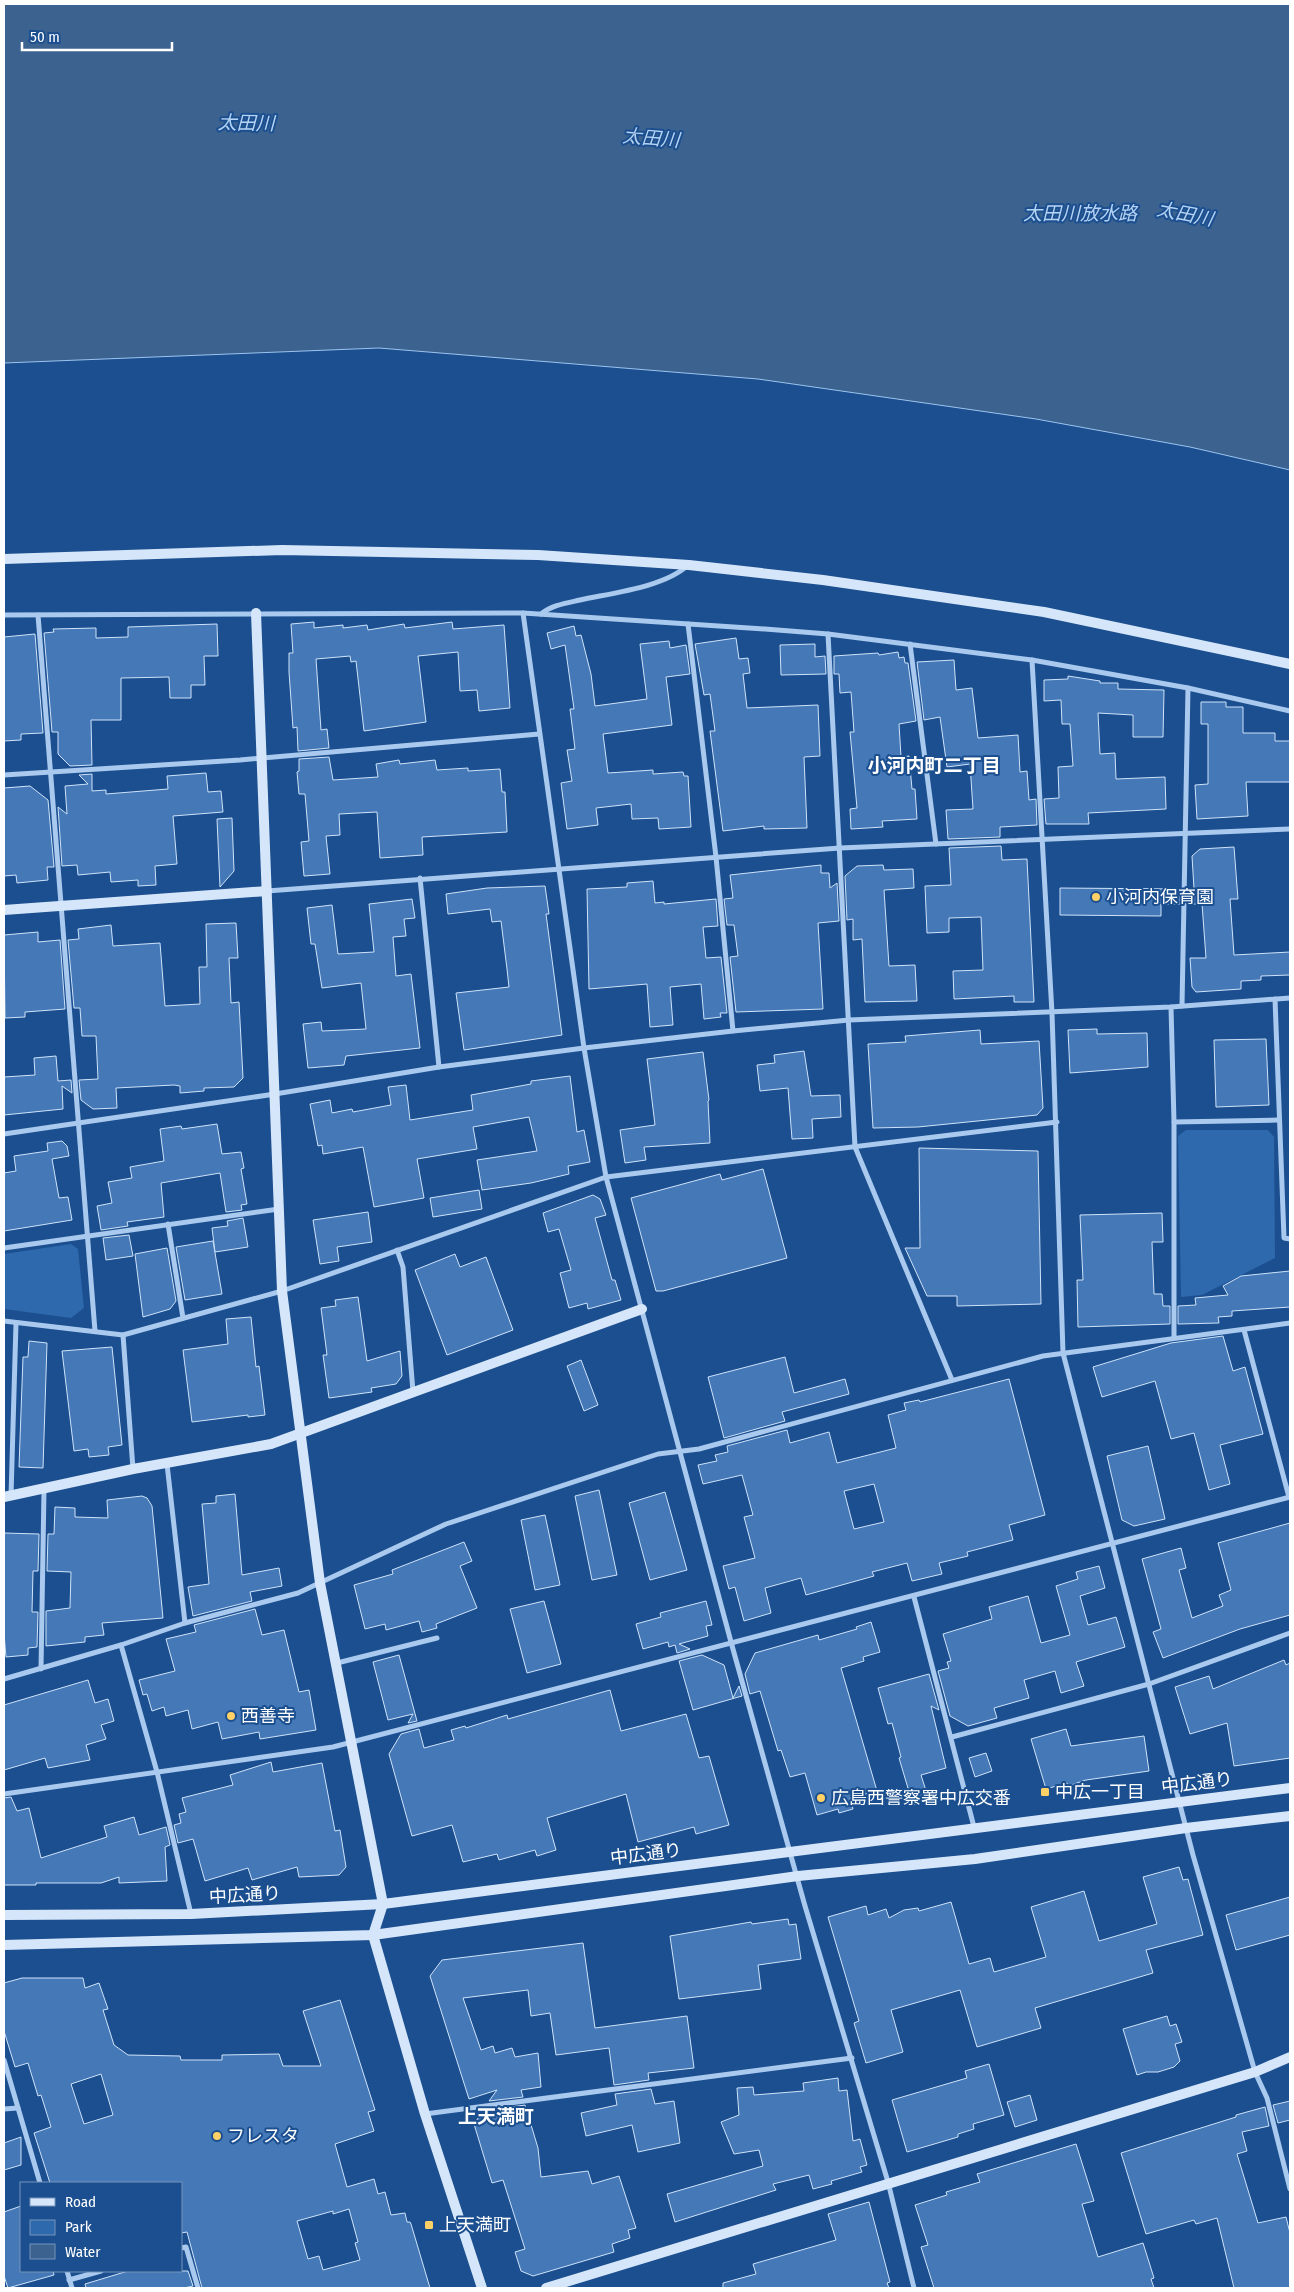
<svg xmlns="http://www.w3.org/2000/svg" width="1294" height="2292" viewBox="0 0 1294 2292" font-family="'Fira Sans Condensed','Noto Sans JP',sans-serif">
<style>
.green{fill:#2e69ad}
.water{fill:#3c6290;stroke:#9cc4f0}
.building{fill:#4478b7;stroke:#cfe3fa;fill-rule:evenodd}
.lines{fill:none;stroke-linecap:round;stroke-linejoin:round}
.street{stroke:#a9c9ee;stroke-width:5}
.secondary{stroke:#d6e6fa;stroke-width:10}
.poi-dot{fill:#ffd166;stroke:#1b4f8f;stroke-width:2}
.labels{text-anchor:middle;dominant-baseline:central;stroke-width:4;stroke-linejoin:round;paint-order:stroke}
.poi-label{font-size:18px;fill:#fff;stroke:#1b4f8f;text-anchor:start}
.street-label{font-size:18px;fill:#fff;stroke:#1b4f8f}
.water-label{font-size:19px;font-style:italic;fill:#b5d3f5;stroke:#1b4f8f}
.neighbourhood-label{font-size:19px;font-weight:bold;fill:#fff;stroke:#1b4f8f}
</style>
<rect width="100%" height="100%" fill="#1b4f8f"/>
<g class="green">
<path d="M1186 1130H1268L1274 1137 1275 1258 1202 1295 1181 1297 1178 1136Z"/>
<path d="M71 1244 78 1249 84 1308 71 1318 4 1309V1254Z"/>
</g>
<path class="water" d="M4 4H1290V470L1190 447 1036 419 758 379 379 348 4 363Z"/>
<g class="building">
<path d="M314 622V628L343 625V628L367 625 368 630 404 624 405 628 452 622 453 629 504 625 510 708 479 711 477 690 460 691 458 652 418 656 426 722 364 731 356 661 351 662 350 656 316 659 321 730 327 729 329 748 298 751 297 727 293 728 289 672V653H293L291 624Z"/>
<path d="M217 624 218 656H204L205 685H191V698H170L169 677 121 678V720H91L92 765 70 766 58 754V732H52L44 633 54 632 53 629 96 628V638L128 637V627Z"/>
<path d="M574 626 576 636 581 635 591 674 595 706 647 699 640 644 669 641 670 648 686 645 690 674 666 677 672 725 603 734 608 773 653 770V774L683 772 684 776H688L691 827 659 829 658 818 632 819 631 804 596 808 598 825 567 829 561 783 572 781 567 750 575 749 570 709H574L565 645 551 649 547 633Z"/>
<path d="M35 634 43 733 21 734V740L4 741V637Z"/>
<path d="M736 638 739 659 748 658 750 673 743 674 747 708 818 705 820 756 804 757 807 828 764 829V826L723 831 710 731H715L710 694 704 695 695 644Z"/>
<path d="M815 644V657L825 656 826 674 781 675 780 645Z"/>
<path d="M898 652 899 658 904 657 905 663H908L916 721 899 724 901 757 909 756 912 789H915L917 819 882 821 883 827 851 829 850 809 857 808 850 732H854L851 692 840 693 839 674H834V656L878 653 879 655Z"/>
<path d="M954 660 956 690 972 688 978 738 1018 735 1020 772 1027 771 1029 800 1036 799 1037 825 1000 827V837L948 839 946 810 973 809 970 764 947 767 940 717 924 720 917 662Z"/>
<path d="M1068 676 1100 681V683H1118V689L1164 690 1163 737H1133V715L1098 713 1100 754 1115 753 1116 779 1165 777 1166 809 1088 813 1089 824H1046L1044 799 1059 798 1058 767 1073 766 1070 724H1062L1061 700 1044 701V680L1068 679Z"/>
<path d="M1201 702H1226V707H1243V733H1275V741H1290V782H1246L1248 816 1197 819 1195 785 1208 784V724H1201Z"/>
<path d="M329 757 333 780 378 777 376 764 399 760 400 764 435 760 437 770 468 768V771L500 769 502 792H505L507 832 422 837 423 855 380 858 377 812 339 814 340 835 326 836 330 874 304 876 301 842 309 841 305 794H299L297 772 299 771V759Z"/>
<path d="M206 773 208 792 221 791 223 812 173 816 177 864 155 866 156 885 138 886V880L111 882 110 872 78 875 77 865 62 866 58 807 67 814 65 786 88 784 79 775 92 774V791L106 790V794L168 789 167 776Z"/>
<path d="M30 786 48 800 54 867H47L48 880 17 883 16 875 4 876V788Z"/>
<path d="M232 818 234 871 220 887 217 819Z"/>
<path d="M1001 846 1002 860 1027 859 1034 1002H1014V996L954 999 953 971 983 970 981 917 949 918V932L927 933 925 886 951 885 949 848Z"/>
<path d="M1234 847 1238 899H1230L1234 955 1290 952V975L1261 976V980L1241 981V989L1196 992 1192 987 1190 958H1206L1202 904H1188L1189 889H1194L1192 856 1200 849Z"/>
<path d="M821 865V873H829L830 888 837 883 839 921 818 923 823 1009 736 1012 730 957 738 956 734 925H727L724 899 733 898 730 875Z"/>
<path d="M883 865 884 870 913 869 914 888 884 890 889 966 915 965 917 1001 865 1002 862 939 853 940V919L847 920 845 876 857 866Z"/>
<path d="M653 881 655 903 664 902V904L716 899 718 926 703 927 706 958 721 957 727 1013H720L721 1017 704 1019 701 984 670 987 673 1025 650 1027 647 984 589 989 587 889 627 887V883Z"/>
<path d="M545 886 549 914H546L562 1035 464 1050 456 993 509 987 507 969 501 921 492 922 490 909 448 914 446 894 487 888Z"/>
<path d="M1060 888 1180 889V904H1161V916L1060 915Z"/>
<path d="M412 899 415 918 404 919 406 936 393 937 396 976 411 974 420 1048 346 1056 344 1065 308 1068 303 1024 321 1022 322 1031 366 1029 361 983 322 988 315 944H311L307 908 332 905 338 954 374 952 369 904Z"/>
<path d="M236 923 238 958H229L231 1003 239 1002 243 1078 234 1087 204 1088V1091L180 1093V1086L174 1085 116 1088 117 1108 93 1109 81 1100 79 1080 98 1079 96 1036H82L80 1008H74L68 940 79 939 78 929 111 925 113 946 160 943 165 1006 200 1004 199 967H207L206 924Z"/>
<path d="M38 932V942L60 940 65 1009 25 1012V1017L5 1018 4 935Z"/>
<path d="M1097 1029V1034L1147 1033 1148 1067 1070 1073 1068 1030Z"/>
<path d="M980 1030 981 1044 1039 1041 1043 1108 1037 1115 918 1127 873 1128 868 1044 906 1042 905 1036Z"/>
<path d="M1266 1039 1269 1105 1216 1107 1214 1040Z"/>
<path d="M804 1051 811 1096 840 1095 841 1117 812 1119 813 1138 792 1139 788 1088 760 1091 757 1065 775 1063 774 1055Z"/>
<path d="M703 1052 709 1100 708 1101 710 1143 644 1147 646 1160 625 1163 620 1130 655 1125 647 1059Z"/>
<path d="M56 1056 58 1081 71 1080 72 1093 62 1086 63 1109 4 1115V1077L35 1075 34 1058Z"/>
<path d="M570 1076 577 1132 584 1130 590 1162 568 1166 569 1174 531 1183 482 1190 477 1160 537 1151 529 1117 473 1127 477 1149 417 1159 424 1198 374 1207 363 1147 323 1154 322 1145 318 1146 310 1104 330 1100 332 1113 352 1109 353 1112 391 1105 388 1087 406 1085 410 1120 473 1110 471 1095 531 1084V1081Z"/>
<path d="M217 1124 222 1154 241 1152 244 1168 241 1169 247 1204 241 1205 242 1210 226 1212 220 1173 161 1183 164 1217 127 1222 128 1226 101 1230 97 1206 112 1203 108 1182 132 1178 130 1167 164 1161 160 1129 181 1126 182 1129Z"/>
<path d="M62 1141 67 1146 69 1156 52 1159 59 1198 68 1197 72 1220 4 1231V1173L16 1171 14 1156 48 1151 47 1143Z"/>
<path d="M919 1148 1038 1151 1041 1304 957 1306V1296H927L905 1248H920Z"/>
<path d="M763 1169 787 1258 663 1291H656L631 1198 720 1174 722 1180Z"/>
<path d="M479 1190 482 1209 433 1217 430 1198Z"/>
<path d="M593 1195 600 1199 606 1215 595 1218 612 1280H615L621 1300 588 1309 587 1303 569 1308 560 1273 571 1270 559 1229 548 1232 543 1213Z"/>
<path d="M368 1212 372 1242 337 1247 339 1261 320 1264 313 1220Z"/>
<path d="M1162 1213 1163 1242H1152L1154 1294H1162L1163 1306H1170V1324L1078 1327 1077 1280H1083L1080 1215Z"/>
<path d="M243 1218 248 1247 215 1252 212 1228 228 1226 227 1221Z"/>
<path d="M129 1235 133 1256 106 1260 103 1238Z"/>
<path d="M213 1241 222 1294 185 1300 176 1247Z"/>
<path d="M167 1248 176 1301 170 1309 143 1317 135 1254Z"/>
<path d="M455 1254 460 1267 486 1257 513 1330 447 1355 415 1270Z"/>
<path d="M1290 1271V1307L1232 1311V1316L1218 1317 1219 1323 1178 1324V1306L1196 1305 1195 1298 1228 1295 1223 1286 1241 1276Z"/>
<path d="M358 1297 367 1361 400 1351 402 1376 396 1384 371 1388 372 1392 329 1398 323 1355H327L321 1308 336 1306 335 1300Z"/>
<path d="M251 1317 256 1367 259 1366 265 1415 248 1417V1415L192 1422 183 1350 228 1344 226 1319Z"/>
<path d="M1223 1336 1233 1371 1245 1367 1263 1434 1220 1445 1230 1484 1209 1490 1194 1433 1171 1439 1155 1381 1102 1397 1093 1367 1171 1343Z"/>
<path d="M29 1341 47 1343 43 1468 19 1467 23 1357H28Z"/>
<path d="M112 1347 122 1445 108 1447 109 1455 89 1457 88 1449 74 1451 62 1351Z"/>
<path d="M785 1357 794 1393 845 1379 849 1394 782 1412 785 1421 724 1438 708 1377Z"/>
<path d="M581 1360 598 1405 584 1411 567 1366Z"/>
<path d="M1009 1379 1045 1515 1009 1525 1013 1540 967 1552 968 1556 939 1563 942 1574 912 1581 907 1563 872 1572 874 1576 806 1595 801 1578 765 1588 771 1613 744 1621 735 1587 729 1589 723 1566 755 1558 744 1517 753 1515 742 1475 703 1484 698 1465 717 1461 715 1455 728 1452 727 1446 787 1430 790 1443 829 1432 837 1463 896 1448 888 1415 906 1410 904 1403 919 1400 920 1402ZM874 1484 884 1522 854 1529 844 1491Z"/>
<path d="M1148 1446 1165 1519 1134 1526 1122 1520 1107 1456Z"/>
<path d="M599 1490 617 1575 592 1580 575 1496Z"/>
<path d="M665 1492 687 1570 650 1580 629 1503Z"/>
<path d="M235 1494 242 1575 279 1568 282 1586 250 1592 252 1601 193 1616 188 1587 209 1584 202 1504 216 1503V1496Z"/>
<path d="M142 1496 147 1498 152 1506 163 1618 102 1623 104 1635 85 1637V1642L46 1646V1611L70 1608 71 1572 47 1571 48 1534H54L55 1507 75 1508V1517L108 1518 107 1500Z"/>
<path d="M545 1515 560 1585 535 1590 521 1520Z"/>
<path d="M1290 1523V1615L1240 1629 1163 1658 1153 1632 1161 1629 1142 1559 1181 1548 1186 1568 1179 1570 1192 1618 1223 1606 1219 1595 1231 1590 1218 1543Z"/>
<path d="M4 1533 39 1534 38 1571H33L32 1612H38L37 1647 28 1648V1655L6 1657 4 1634Z"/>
<path d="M464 1542 472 1561 460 1566 477 1608 436 1624 437 1628 422 1632 419 1621 386 1630 385 1624 365 1629 354 1585 393 1574 392 1570Z"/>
<path d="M1099 1566 1105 1588 1080 1596 1088 1625 1116 1617 1125 1647 1076 1662 1084 1686 1061 1693 1055 1671 1024 1680 1029 1698 994 1708 997 1718 968 1726 950 1716 938 1671 949 1668 947 1662 951 1661 943 1634 992 1619 989 1607 1028 1596 1041 1643 1070 1635 1056 1586 1078 1579 1076 1572Z"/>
<path d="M544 1601 561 1664 527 1673 510 1609Z"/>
<path d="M706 1601 712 1625 706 1626 708 1636 679 1644 690 1649 677 1653 675 1645 669 1647 668 1642 643 1649 636 1624 661 1617 660 1613Z"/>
<path d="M255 1609 262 1635 284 1630 299 1692 309 1690 316 1730 260 1739 259 1732 222 1739 218 1722 192 1729 188 1710 166 1716 164 1707 152 1711 147 1694 143 1695 139 1680 175 1671 166 1639 196 1632 194 1625Z"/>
<path d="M871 1622 880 1652 863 1657 864 1661 841 1668 877 1791 850 1798 853 1809 839 1813 838 1809 817 1815 805 1773 790 1777 781 1750 778 1751 760 1691 750 1694 745 1674 755 1653 818 1635 819 1640 857 1629 856 1627Z"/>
<path d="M399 1655 417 1721 408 1723 413 1714 388 1720 373 1662Z"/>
<path d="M702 1655 724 1665 733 1698 739 1686 742 1696 693 1710 679 1661Z"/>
<path d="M1284 1660 1286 1665 1290 1663V1758L1234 1766 1227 1723 1190 1734 1175 1687 1209 1676 1213 1689Z"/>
<path d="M929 1674 939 1710 931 1706 946 1768 921 1775 929 1800 913 1805 899 1758 901 1757 892 1723 888 1724 878 1688Z"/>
<path d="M88 1680 95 1703 108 1699 114 1721 101 1725 106 1739 86 1745 90 1760 48 1768 45 1758 4 1770V1705Z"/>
<path d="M610 1690 621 1731 686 1714 699 1758 709 1756 729 1825 696 1834 694 1827 638 1842 626 1794 547 1818 556 1850 537 1856 535 1850 499 1860 497 1854 463 1862 452 1825 412 1836 389 1754 401 1734 419 1729 424 1748 454 1740 451 1730 465 1726 466 1728 507 1715 508 1719Z"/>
<path d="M1066 1729 1071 1746 1144 1736 1149 1771 1086 1780 1068 1786 1067 1783 1046 1789 1031 1739Z"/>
<path d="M986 1753 992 1771 975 1777 969 1758Z"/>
<path d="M271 1762 273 1772 322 1763 335 1831 340 1830 346 1867 339 1875 299 1877 297 1867 252 1880 248 1868 205 1881 193 1839 178 1843 174 1825 181 1823 179 1814 186 1812 182 1798 233 1785 230 1775Z"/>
<path d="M11 1797 17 1811 29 1808 41 1858 107 1837 104 1826 134 1817 139 1835 166 1827 170 1845 165 1847 167 1881 119 1883V1877L101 1883H36V1885H4V1798Z"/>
<path d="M1179 1867 1183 1880 1188 1879 1203 1935 1146 1950 1153 1973 1035 2008 1041 2028 977 2047 960 1990 891 2010 903 2052 866 2063 854 2023 859 2021 828 1917 866 1906 868 1915 886 1909 889 1918 904 1910 918 1908 919 1911 951 1902 969 1964 990 1958 994 1972 1046 1957 1031 1907 1084 1891 1099 1941 1157 1924 1143 1877Z"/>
<path d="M1290 1897V1935L1236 1950 1226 1915Z"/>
<path d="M788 1919 789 1925 796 1924 801 1959 758 1965 761 1989 679 1999 670 1936 751 1922 752 1924Z"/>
<path d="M583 1943 595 2028 687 2016 694 2068 648 2073 649 2080 614 2085 609 2048 556 2055 550 2013 531 2016 528 1990 463 1998 481 2050 493 2046 495 2053 512 2048 515 2057 538 2053 541 2087 521 2090 523 2097 489 2101 497 2090 469 2099 430 1976 442 1960Z"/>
<path d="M22 1978H83L85 1988 99 1983 108 2009 103 2010 114 2045 128 2055 180 2056 181 2060H222V2055L279 2054 283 2066H321L303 2011 340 2000 375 2110 368 2112 374 2131 335 2144 347 2187 374 2179 378 2194 385 2192 391 2215 405 2213 407 2222H410L411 2224 430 2288H202L187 2232 181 2233V2183H50L34 2133 51 2127 41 2095 38 2096 28 2063 15 2067 4 2031V1983ZM101 2074 113 2115 84 2124 71 2084ZM349 2209 358 2242 355 2243 360 2260 323 2270 319 2256 308 2259 297 2221 333 2211V2214Z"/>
<path d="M1167 2016 1170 2026 1176 2024 1182 2042 1175 2044 1180 2061 1174 2067 1158 2072H1146L1137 2075 1123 2029Z"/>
<path d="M989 2064 1004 2115 973 2124 974 2129 958 2134V2137L907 2152 892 2100 967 2078 965 2071Z"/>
<path d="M838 2078 839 2091 847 2090 853 2141 860 2139 867 2165 860 2167 862 2172 831 2181 832 2184 813 2189 809 2175 773 2184 776 2190 675 2222 667 2194 763 2166 759 2150 734 2154 721 2122 739 2115 737 2088 753 2087 754 2095 804 2091 803 2083Z"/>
<path d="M651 2089 655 2104 674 2101 680 2143 638 2152 632 2125 586 2136 581 2113 617 2105 615 2094Z"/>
<path d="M1030 2095 1037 2120 1015 2127 1007 2102Z"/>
<path d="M1290 2101V2120L1278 2123 1273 2105Z"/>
<path d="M525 2105 538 2148 541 2177 588 2171 592 2184 619 2176 636 2228 628 2230 630 2238 612 2244 614 2252 533 2276 521 2271 515 2252 525 2249 503 2180 492 2183 474 2124 483 2111Z"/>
<path d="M1265 2107 1269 2126 1242 2132 1247 2151 1237 2154 1258 2223 1286 2217 1290 2233V2288H1234L1217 2218 1196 2224 1194 2220 1146 2234 1121 2153 1236 2117V2115Z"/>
<path d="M21 2137V2165L4 2170V2143Z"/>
<path d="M1076 2144 1094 2201 1082 2204 1098 2257 1143 2243 1154 2278 1151 2279 1154 2288H934L921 2247 928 2245 915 2205 947 2195 946 2192 980 2182 977 2174Z"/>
<path d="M869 2202 890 2282 887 2283 889 2288H723V2283L756 2274 753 2264 836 2240 828 2214Z"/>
<path d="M21 2206V2271H53L54 2275 8 2288 4 2276V2212Z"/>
<path d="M128 2271H188L193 2286 184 2288H86L85 2284Z"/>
</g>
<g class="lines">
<g class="street">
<path d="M523 613 584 1048 606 1177 731 1642 805 1906 888 2182 914 2288"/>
<path d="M541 614C552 605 567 603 580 600 612 593 665 587 688 565"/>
<path d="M4 615 523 613 765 629 828 634 1032 660 1188 688 1290 711"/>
<path d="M38 615 95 1331"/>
<path d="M688 624 716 857 733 1031"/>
<path d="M828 634 855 1147 952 1380"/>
<path d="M910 644 936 844"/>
<path d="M1032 660 1052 1013 1063 1353 1193 1855 1255 2072 1267 2098 1290 2189"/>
<path d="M4 775 240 760 539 734"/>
<path d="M420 878 439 1067"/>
<path d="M267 891 840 848 1290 829"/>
<path d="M1275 999 1284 1238 1290 1239"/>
<path d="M1182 1006 1188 688"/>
<path d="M1171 1007 1174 1122V1338"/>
<path d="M1174 1122 1279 1120"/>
<path d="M4 1134 275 1094 439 1067 584 1048 733 1031 849 1020 1171 1007 1290 998"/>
<path d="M168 1224 183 1318"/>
<path d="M4 1248 279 1209"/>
<path d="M397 1250 403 1267 413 1392"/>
<path d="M4 1321 123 1335 282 1291 606 1177 1057 1122"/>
<path d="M1244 1330 1289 1497"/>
<path d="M123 1335 133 1469"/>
<path d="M167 1464 185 1623"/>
<path d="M11 1496 16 1323"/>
<path d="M914 1597 974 1827"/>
<path d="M121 1645 157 1772 191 1914"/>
<path d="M337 1663 437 1638"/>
<path d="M41 1669 44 1490"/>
<path d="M4 1679 121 1645 185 1623 298 1593 446 1524 658 1454 699 1449 1043 1356 1290 1323"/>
<path d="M952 1737 1149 1684 1290 1633"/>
<path d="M4 1794 333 1747 1290 1497"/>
<path d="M4 2060 40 2183"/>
<path d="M4 2109 18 2108"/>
<path d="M425 2114 852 2058"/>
<path d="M181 2248 186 2247 198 2288"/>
<path d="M67 2271 72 2288"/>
<path d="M69 2280 101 2271"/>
</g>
<g class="secondary">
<path d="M4 559 282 550 538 555 689 565 823 580 1044 612 1290 664"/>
<path d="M256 613 282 1291 320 1583 383 1904 373 1935 425 2114 482 2288"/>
<path d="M4 910 267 891"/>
<path d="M4 1497 133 1469 271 1444 642 1309"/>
<path d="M4 1915 191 1914 383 1904 1290 1788"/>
<path d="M4 1945 373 1935 798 1876 975 1859 1186 1828 1290 1816"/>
<path d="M546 2288 1255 2072 1290 2057"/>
</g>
</g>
<g class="poi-dot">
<circle cx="1096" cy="897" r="5"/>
<circle cx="231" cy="1716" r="5"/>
<rect x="1040" y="1787" width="10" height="10" rx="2.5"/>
<circle cx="821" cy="1798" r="5"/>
<circle cx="217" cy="2136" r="5"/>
<rect x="424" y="2220" width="10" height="10" rx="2.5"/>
</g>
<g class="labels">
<g class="poi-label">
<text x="1106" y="897">小河内保育園</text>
<text x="241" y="1716">西善寺</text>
<text x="1055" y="1792">中広一丁目</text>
<text x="831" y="1798">広島西警察署中広交番</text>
<text x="227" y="2136">フレスタ</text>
<text x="439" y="2225">上天満町</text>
</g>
<g class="street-label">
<text transform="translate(1197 1783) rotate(-7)">中広通り</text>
<text transform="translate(646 1854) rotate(-7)">中広通り</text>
<text transform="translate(245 1895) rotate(-3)">中広通り</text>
</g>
<g class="water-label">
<text transform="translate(246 123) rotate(1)">太田川</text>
<text transform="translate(651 138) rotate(5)">太田川</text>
<text x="1080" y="213">太田川放水路</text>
<text transform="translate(1185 214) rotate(11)">太田川</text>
</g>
<g class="neighbourhood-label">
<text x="934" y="765">小河内町二丁目</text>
<text x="496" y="2116">上天満町</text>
</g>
</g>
<rect width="1294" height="2292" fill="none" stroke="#ffffff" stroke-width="10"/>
<rect x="20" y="2182" width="162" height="90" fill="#1b4f8f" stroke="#7695bc"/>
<rect x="30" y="2198" width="25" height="8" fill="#d6e6fa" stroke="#7695bc"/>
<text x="65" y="2207" font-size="15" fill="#ffffff">Road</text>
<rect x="30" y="2220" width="25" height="15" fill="#2e69ad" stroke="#7695bc"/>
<text x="65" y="2232" font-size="15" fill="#ffffff">Park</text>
<rect x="30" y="2244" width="25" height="15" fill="#3c6290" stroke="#7695bc"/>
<text x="65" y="2257" font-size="15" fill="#ffffff">Water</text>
<path d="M22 42v8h150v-8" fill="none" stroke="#ffffff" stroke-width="2.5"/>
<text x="30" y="42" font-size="15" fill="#ffffff" stroke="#1b4f8f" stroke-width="4" paint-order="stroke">50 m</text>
</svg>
